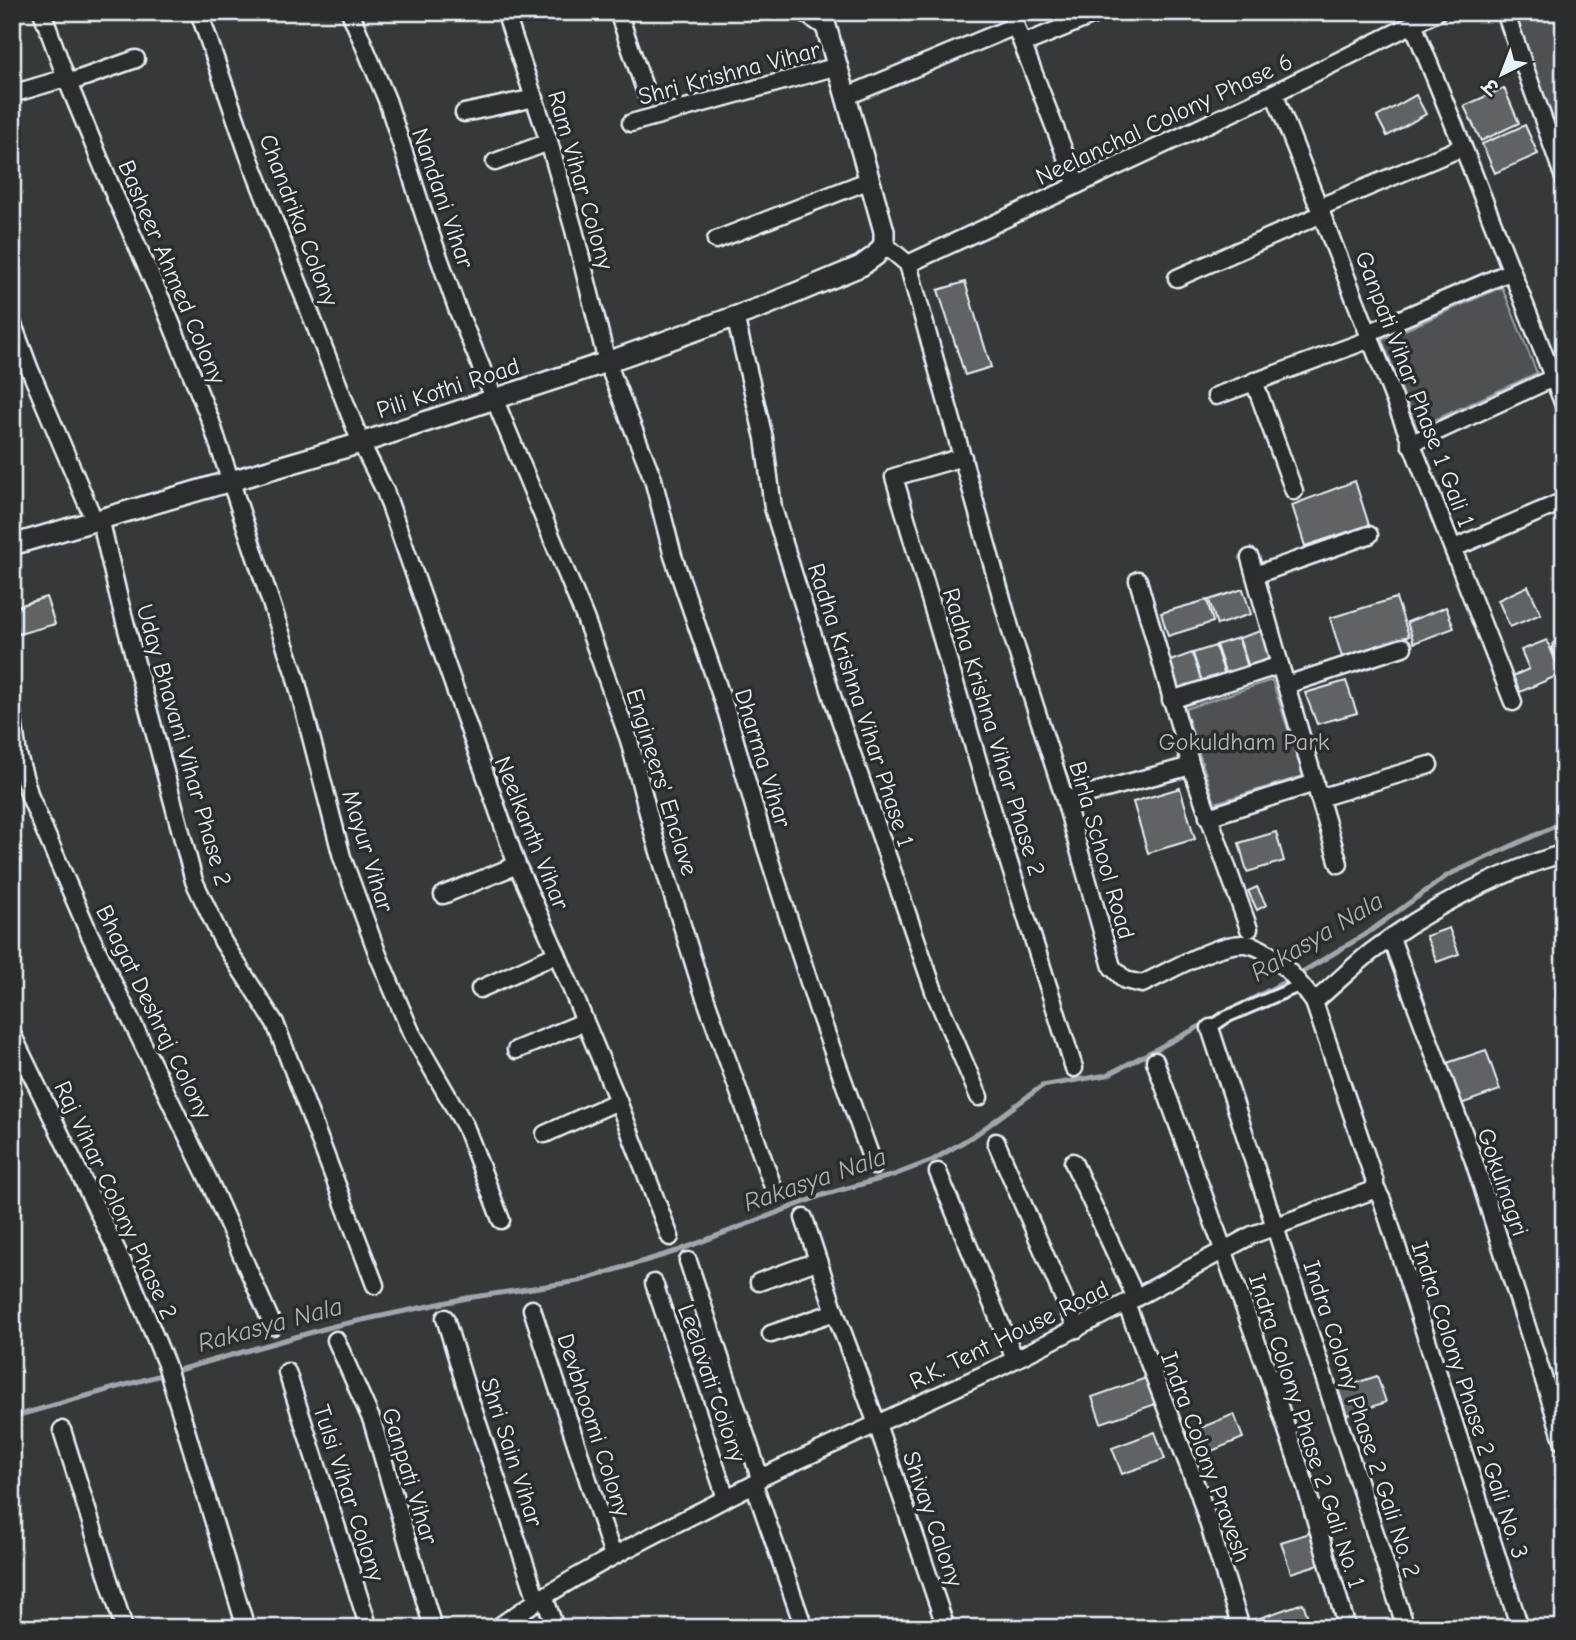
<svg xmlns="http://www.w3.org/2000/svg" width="1576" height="1640" viewBox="0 0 1576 1640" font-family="'Comic Neue','Playpen Sans Deva',sans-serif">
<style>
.green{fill:#4d5152;stroke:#9aa1a5;stroke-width:2}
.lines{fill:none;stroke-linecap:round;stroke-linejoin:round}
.stream{stroke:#a0a7ac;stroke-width:5}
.building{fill:#5f6365;stroke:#e8f1f8;stroke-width:2}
.pedestrian-casing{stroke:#e8f1f8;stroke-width:16}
.minor-casing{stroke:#e8f1f8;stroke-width:21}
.tertiary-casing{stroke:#e8f1f8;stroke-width:24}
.pedestrian{stroke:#2a2d2e;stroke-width:10}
.minor{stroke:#2a2d2e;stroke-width:16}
.tertiary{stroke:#2a2d2e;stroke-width:19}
.labels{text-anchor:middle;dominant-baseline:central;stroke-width:7;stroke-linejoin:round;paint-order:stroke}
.street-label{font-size:24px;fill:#e8f1f8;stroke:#2a2d2e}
.park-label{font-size:24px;fill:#b2b9be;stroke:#2a2d2e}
.water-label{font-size:26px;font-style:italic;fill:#acb3b8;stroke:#2a2d2e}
</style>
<rect width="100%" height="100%" fill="#35393a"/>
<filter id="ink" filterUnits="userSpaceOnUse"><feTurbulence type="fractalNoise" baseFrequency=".0143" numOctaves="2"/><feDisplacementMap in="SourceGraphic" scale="14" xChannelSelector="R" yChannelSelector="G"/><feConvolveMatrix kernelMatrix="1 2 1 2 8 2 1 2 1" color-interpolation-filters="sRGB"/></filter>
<g filter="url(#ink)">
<g class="green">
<path d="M1511 12H1564V117L1549 122Z"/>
<path d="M1502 287 1537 373 1417 428 1382 340Z"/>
<path d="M1272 680 1303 776 1215 803 1185 709Z"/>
</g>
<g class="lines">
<g class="stream">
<path d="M1557 178 1564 198"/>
<path d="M12 1417 334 1326 467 1298 579 1281 677 1251 823 1195 894 1175 933 1160 978 1133 1042 1086 1107 1075 1294 977 1366 934 1448 875 1564 822"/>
</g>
</g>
<g class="building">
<path d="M1504 88 1519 123 1481 141 1464 106Z"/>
<path d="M1416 95 1426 114 1387 136 1377 117Z"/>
<path d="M1564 117V161L1549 122Z"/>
<path d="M1525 125 1538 154 1495 173 1482 144Z"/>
<path d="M965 282 991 367 965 375 938 290Z"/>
<path d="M1355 481 1369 525 1305 546 1292 505Z"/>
<path d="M1528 586 1541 614 1510 627 1498 600Z"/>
<path d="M1243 589 1251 614 1217 625 1209 600Z"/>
<path d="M46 597 55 624 12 636V608Z"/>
<path d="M1396 598 1409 636 1342 657 1330 618Z"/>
<path d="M1207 600 1213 622 1168 636 1161 613Z"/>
<path d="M1446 607 1454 628 1414 643 1407 622Z"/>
<path d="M1261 631 1271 660 1249 667 1239 638Z"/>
<path d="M1238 638 1248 667 1226 674 1216 645Z"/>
<path d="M1547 640 1561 674 1520 692 1513 676 1529 669 1521 650Z"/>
<path d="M1215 646 1225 675 1202 682 1193 653Z"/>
<path d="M1192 653 1202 682 1179 689 1170 661Z"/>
<path d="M1346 681 1357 713 1317 724 1305 693Z"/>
<path d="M1180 788 1195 839 1148 853 1133 802Z"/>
<path d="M1276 832 1284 861 1247 872 1239 843Z"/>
<path d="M1257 887 1266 905 1257 910 1248 891Z"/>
<path d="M1449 928 1459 954 1437 962 1426 936Z"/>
<path d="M1486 1050 1500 1090 1458 1105 1444 1064Z"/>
<path d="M1377 1376 1386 1402 1347 1415 1338 1389Z"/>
<path d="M1146 1378 1156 1404 1101 1423 1092 1397Z"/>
<path d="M1234 1414 1243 1438 1202 1455 1193 1431Z"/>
<path d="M1155 1432 1165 1459 1122 1474 1112 1448Z"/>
<path d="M1316 1531 1326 1562 1291 1573 1281 1542Z"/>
<path d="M1303 1603 1311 1626 1253 1628 1251 1621Z"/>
</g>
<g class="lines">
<g class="pedestrian-casing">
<path id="pedestrian" d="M1210 1028 1226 1017 1301 985"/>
</g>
<g class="minor-casing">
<g id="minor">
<path d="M42 12 66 78 115 196 165 308 211 422 295 675 342 857 378 955 411 1032 465 1126 501 1220"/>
<path d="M199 12 248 154 361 443 385 491 517 865 557 954 618 1101 670 1237"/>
<path d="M350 12 387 100 425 218 458 311 585 618 629 740 655 839 701 986 772 1184"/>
<path d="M505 12 549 142 574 230 607 362 653 479 673 556 727 713 766 848 818 1010 874 1166"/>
<path d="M618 12 647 96"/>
<path d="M803 12 827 28"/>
<path d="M1010 12 1077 185"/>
<path d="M1505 12 1564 178"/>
<path d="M1413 24 1463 147 1564 405"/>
<path d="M1023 44 1101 12"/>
<path d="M68 83 136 59"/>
<path d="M1274 93 1513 702"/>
<path d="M12 94 66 78"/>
<path d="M847 96 1015 26"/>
<path d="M464 113 535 98"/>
<path d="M631 123 838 66"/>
<path d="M495 162 549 142"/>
<path d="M1320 207 1463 147"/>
<path d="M716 240 870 180"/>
<path d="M884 244 908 264 1013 638 1065 800 1112 967 1125 980 1142 984C1168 972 1216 943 1244 944 1270 945 1300 983 1314 1002 1333 986 1351 968 1371 952 1425 910 1498 873 1564 853"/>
<path d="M908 264 1274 93 1437 12"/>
<path d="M1177 278 1322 214"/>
<path d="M735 316 764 438 773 508 796 582 833 699 934 991 979 1097"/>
<path d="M12 322 30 370 94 520"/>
<path d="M1368 333 1512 271"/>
<path d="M1254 381 1294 491"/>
<path d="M1216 396 1371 339"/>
<path d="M1410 444 1553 378"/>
<path d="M963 457 894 477 996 822 1074 1068"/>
<path d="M100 518 120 603 194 881 223 942 275 1023 375 1285"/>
<path d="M1454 548 1564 501"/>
<path d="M1250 558 1280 665"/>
<path d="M1255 575 1369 535"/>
<path d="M1562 648H1564"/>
<path d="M1286 685 1403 647"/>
<path d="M1171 700 1280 665 1315 783 1208 817"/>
<path d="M12 712 18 755 30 797 89 933 210 1183 273 1326"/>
<path d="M1191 766 1249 929"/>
<path d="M1317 790 1339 864"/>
<path d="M1319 798 1429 765"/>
<path d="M1065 800 1191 766 1138 580"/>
<path d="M443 895 517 865"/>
<path d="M1391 938 1474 1161 1564 1443"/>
<path d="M480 989 557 954"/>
<path d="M1210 1028 1406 1628"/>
<path d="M12 1034 133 1284 166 1364 246 1628"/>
<path d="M516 1050 584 1022"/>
<path d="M1155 1061 1270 1379 1306 1487 1347 1628"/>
<path d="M545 1134 618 1101"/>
<path d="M996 1142 1077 1329"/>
<path d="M1073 1162 1136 1298"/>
<path d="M938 1172 1015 1359"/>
<path d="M1375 1187 1382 1200 1520 1628"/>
<path d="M804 1218 835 1312 877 1424 946 1628"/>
<path d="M688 1261 760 1478"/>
<path d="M759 1282 817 1261"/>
<path d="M654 1283 726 1498"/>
<path d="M1126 1303 1199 1493 1241 1628"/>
<path d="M532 1309 613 1556"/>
<path d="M445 1318 469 1397 537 1600"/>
<path d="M771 1334 835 1312"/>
<path d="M336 1340 372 1421 433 1628"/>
<path d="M287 1372 369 1628"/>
<path d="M62 1430 124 1628"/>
<path d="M754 1484 804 1628"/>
<path d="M544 1596 555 1628"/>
<path d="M12 1618 15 1628"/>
<path d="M497 1628C578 1570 666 1529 754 1484L760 1478 1000 1367 1126 1303 1252 1235 1371 1191 1375 1187V1182L1314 1002"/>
</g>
</g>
<g class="tertiary-casing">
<path id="tertiary" d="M12 545 361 443 607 362 762 307 861 266 876 255 884 244V231L822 12"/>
</g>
<use href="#pedestrian" class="pedestrian"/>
<use href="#minor" class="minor"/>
<use href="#tertiary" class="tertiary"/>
</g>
</g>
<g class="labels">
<g class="street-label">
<text transform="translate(729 73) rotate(-15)">Shri Krishna Vihar</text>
<text transform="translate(1164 119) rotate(-25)">Neelanchal Colony Phase 6</text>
<text transform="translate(581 180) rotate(74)">Ram Vihar Colony</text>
<text transform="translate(443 198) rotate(71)">Nandani Vihar</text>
<text transform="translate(299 220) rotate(69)">Chandrika Colony</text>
<text transform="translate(172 272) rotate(67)">Basheer Ahmed Colony</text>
<text transform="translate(448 388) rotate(-18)">Pili Kothi Road</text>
<text transform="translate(1415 389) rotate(69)">Ganpati Vihar Phase 1 Gali 1</text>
<text transform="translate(861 705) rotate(72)">Radha Krishna Vihar Phase 1</text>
<text transform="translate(994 732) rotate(73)">Radha Krishna Vihar Phase 2</text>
<text transform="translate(184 745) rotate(74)">Uday Bhavani Vihar Phase 2</text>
<text transform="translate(763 758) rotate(73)">Dharma Vihar</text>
<text transform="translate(662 782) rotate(73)">Engineers' Enclave</text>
<text transform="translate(532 833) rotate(68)">Neelkanth Vihar</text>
<text transform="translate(1102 850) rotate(74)">Birla School Road</text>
<text transform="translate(368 851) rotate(73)">Mayur Vihar</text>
<text transform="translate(154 1012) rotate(64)">Bhagat Deshraj Colony</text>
<text transform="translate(1503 1182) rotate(71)">Gokulnagri</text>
<text transform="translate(116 1200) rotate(65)">Raj Vihar Colony Phase 2</text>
<text transform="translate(1009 1335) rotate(-26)">R.K. Tent House Road</text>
<text transform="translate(712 1383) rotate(71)">Leelavati Colony</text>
<text transform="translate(1470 1400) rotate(72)">Indra Colony Phase 2 Gali No. 3</text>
<text transform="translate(1362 1419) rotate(72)">Indra Colony Phase 2 Gali No. 2</text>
<text transform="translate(594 1425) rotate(72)">Devbhoomi Colony</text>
<text transform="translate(1307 1431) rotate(72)">Indra Colony Phase 2 Gali No. 1</text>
<text transform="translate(512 1452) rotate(72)">Shri Sain Vihar</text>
<text transform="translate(1206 1457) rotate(70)">Indra Colony Pravesh</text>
<text transform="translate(410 1476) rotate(73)">Ganpati Vihar</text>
<text transform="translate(349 1493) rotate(72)">Tulsi Vihar Colony</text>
<text transform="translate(933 1519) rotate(71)">Shivay Calony</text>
</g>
<g class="park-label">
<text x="1244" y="742">Gokuldham Park</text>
</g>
<g class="water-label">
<text transform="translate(1317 937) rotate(-31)">Rakasya Nala</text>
<text transform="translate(815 1180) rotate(-19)">Rakasya Nala</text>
<text transform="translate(270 1325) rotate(-15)">Rakasya Nala</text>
</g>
</g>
<rect width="1576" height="1640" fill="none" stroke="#2a2d2e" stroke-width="42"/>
<rect x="21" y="21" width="1534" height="1598" fill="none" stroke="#e8f1f8" stroke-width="2.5" filter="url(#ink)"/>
<g transform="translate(1502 74) rotate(222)" stroke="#2a2d2e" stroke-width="5" paint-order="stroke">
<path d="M0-5L12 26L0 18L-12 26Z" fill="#e8f1f8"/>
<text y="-10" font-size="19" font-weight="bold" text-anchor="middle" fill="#e8f1f8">उ</text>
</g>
</svg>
